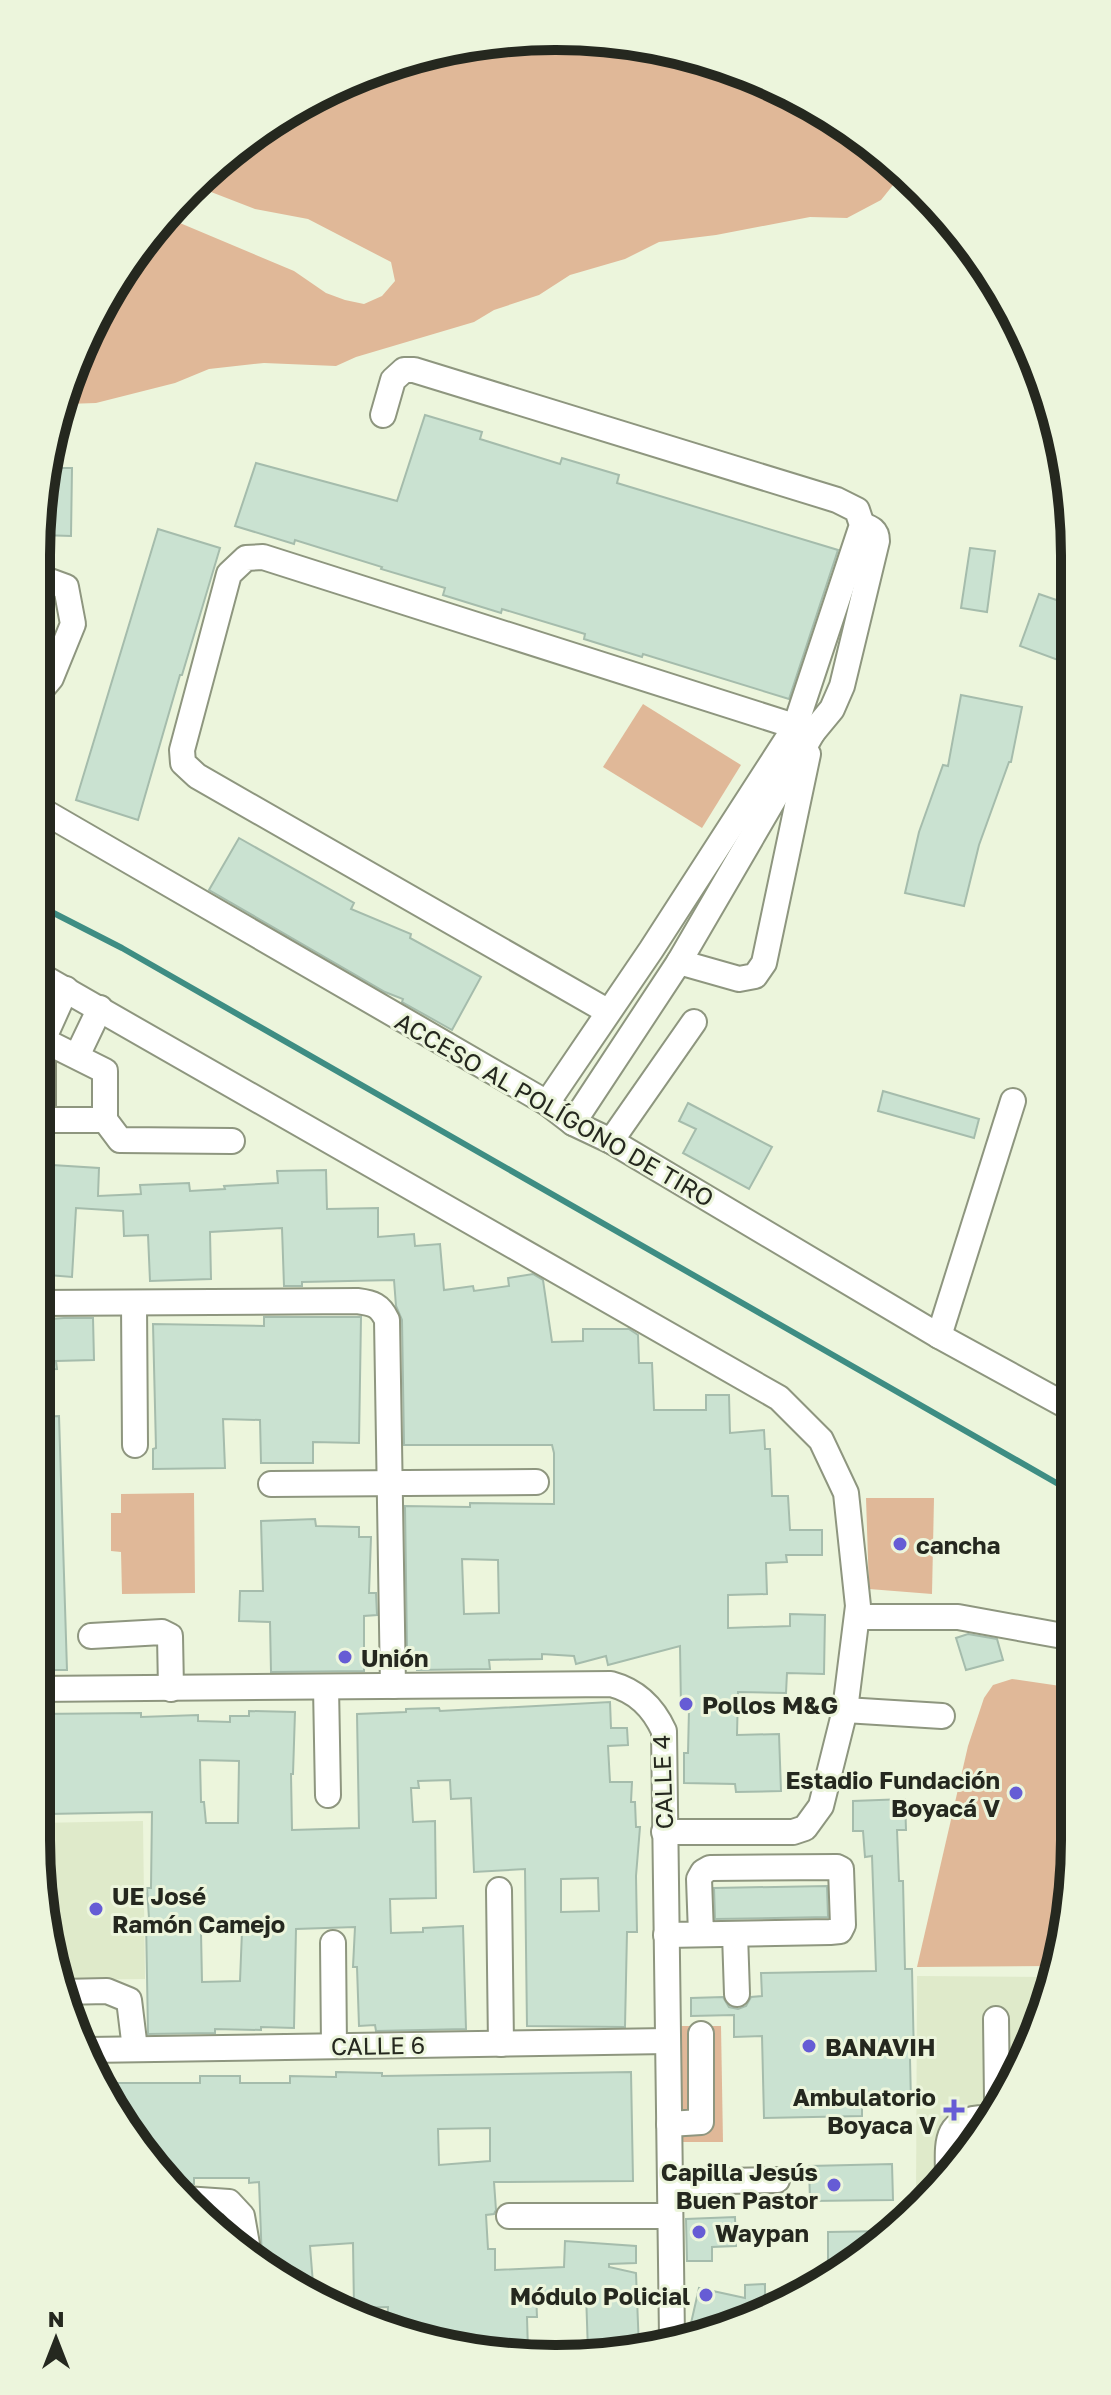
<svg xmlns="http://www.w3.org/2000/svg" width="1111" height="2395" viewBox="0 0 1111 2395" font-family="'Golos Text',sans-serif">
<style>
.built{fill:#dfeaca}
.green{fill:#e0b898}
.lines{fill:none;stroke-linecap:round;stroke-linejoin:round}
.stream{stroke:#3e8d83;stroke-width:6}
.building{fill:#cae2d1;stroke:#a5bcac;stroke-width:2;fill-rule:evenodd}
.minor-casing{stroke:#8e967f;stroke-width:28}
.minor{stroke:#fff;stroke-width:24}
.poi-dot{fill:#665cd5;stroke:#ecf5dc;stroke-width:3}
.labels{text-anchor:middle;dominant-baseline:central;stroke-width:6;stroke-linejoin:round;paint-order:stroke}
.street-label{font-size:24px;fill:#25281f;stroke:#ecf5dc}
.poi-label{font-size:24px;font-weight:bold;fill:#25281f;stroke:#ecf5dc;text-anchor:start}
.rim{fill:none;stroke:#25281f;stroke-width:10}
</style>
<rect width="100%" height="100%" fill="#ecf5dc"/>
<g class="built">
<path d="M143 1821 145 1979 59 1980 36 1840V1823Z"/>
<path d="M917 1976 1048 1977 1036 2038 946 2182 916 2207Z"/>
</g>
<g class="green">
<path d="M555 36 754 75 871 143 902 174 881 200 847 218 810 217 716 235 659 242 625 259 570 275 539 295 494 310 474 322 356 357 336 366 264 363 209 369 175 383 96 403 66 404 75 357 168 218 294 271 326 293 345 300 364 304 382 296 395 281 391 262 308 219 255 209 193 185 356 76Z"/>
<path d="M643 704 741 765 702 828 603 767Z"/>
<path d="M194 1493 195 1593 122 1594 121 1552 111 1551V1513H121V1494Z"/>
<path d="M866 1498H934L932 1594 869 1589Z"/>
<path d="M1012 1679 1074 1688 1075 1840 1050 1966 917 1967 968 1746 984 1698 993 1685Z"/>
<path d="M674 2026H721L723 2142H675Z"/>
</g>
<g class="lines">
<path class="stream" d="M36 904 122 948 1074 1493"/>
</g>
<g class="building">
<path d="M425 415 482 432 480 439 560 464 562 458 619 475 617 483 838 550 789 699 643 654 642 657 584 639 585 634 502 609 501 613 443 595 445 588 381 569 382 567 295 540 294 544 235 526 256 463 397 501Z"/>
<path d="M53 468H72L71 536 40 535Z"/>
<path d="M158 529 220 548 182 675H180L138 820 76 800Z"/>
<path d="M970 548 995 551 987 612 961 608Z"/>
<path d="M1039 594 1071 605V622L1058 660 1020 646Z"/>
<path d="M961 695 1022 707 1011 762H1009L979 845 964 906 905 893 919 832 943 765 948 766Z"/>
<path d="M239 838 354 903 351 909 411 934 410 938 481 977 452 1030 402 1002 403 999 385 992 209 890Z"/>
<path d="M883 1091 979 1119 974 1138 878 1111Z"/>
<path d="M688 1103 772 1147 749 1189 683 1153 696 1129 679 1121Z"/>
<path d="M36 1164 99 1168 98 1196 141 1194 140 1185 189 1183 190 1191 225 1189 224 1186 278 1183 277 1171 326 1170 327 1209 378 1208V1237L414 1234 415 1246 440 1244 444 1290 473 1286 474 1291 509 1286 508 1278 533 1274 543 1280 552 1342 583 1341V1329H629L638 1335 639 1363H652L654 1410H706V1395H729L730 1433 764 1430 765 1449H770L772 1496H788L790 1530H822V1555H786L787 1562 766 1563 767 1594 728 1595V1628L790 1626V1614L825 1615 824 1674 787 1673 786 1693 738 1692 737 1735 779 1734 781 1791 736 1792 735 1784 684 1783V1753H688L689 1709H681L680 1646 608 1665 606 1656 576 1664 574 1656 542 1654V1659L489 1660 490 1669 417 1670V1652H407L405 1506 470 1507V1503L554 1504V1453L552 1445H404L402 1320 396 1306 394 1280 302 1282V1286H284L282 1228 210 1232 211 1279 150 1281 148 1235 124 1236 123 1211 76 1208 72 1277 36 1274ZM462 1559 498 1560 499 1613 464 1614Z"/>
<path d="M264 1317H361L359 1443 313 1442V1463H261L260 1420 223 1419 225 1468 153 1469V1449L156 1448 153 1324 264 1326Z"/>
<path d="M64 1318H93L94 1360 56 1361 57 1369 36 1370V1320Z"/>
<path d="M59 1416 67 1670H36V1417Z"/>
<path d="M315 1519 316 1526 359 1527V1537H371L369 1593H376L377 1615 364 1616V1671L271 1672 270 1622 239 1621 240 1591H263L261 1521Z"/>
<path d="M968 1634 997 1639 1003 1660 966 1670 956 1638Z"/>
<path d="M610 1702 611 1728H627L628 1745 608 1746 610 1782H632L631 1802H635L636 1827H640L636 1876 637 1932H627L625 2027 527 2026 525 1869 474 1872 471 1798 451 1799 450 1780 418 1781 419 1788H411L413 1822 435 1821 436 1898 390 1899 391 1933 423 1932V1928L463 1926 466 2029 376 2031 375 2025 359 2026 357 1967H353L355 1927 296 1929 294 2028 261 2027V2030L215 2029V2033L148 2034 146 1918H149L147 1888H151L152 1812 48 1814 47 1771H36V1714L141 1713V1717L198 1715V1721L230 1722V1716H249V1711L295 1712 293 1774H291L292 1830 359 1828 357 1714 406 1712V1709L439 1708 440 1711ZM200 1760 239 1761 238 1823H206L204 1802H201ZM598 1878 599 1911 561 1912V1879ZM242 1931 240 1981 202 1982 201 1932Z"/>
<path d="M905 1799 906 1830H897L899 1881H903L905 1969H912L914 2058H910L911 2103 862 2104V2116L764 2118 762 2036 734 2037V2015L691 2016V1998L723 1997 729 2007 738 2009 746 2006 751 1997 762 1996 761 1973 876 1971 872 1856 865 1857 863 1831H853V1801Z"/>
<path d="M827 1886 828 1917 715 1919 714 1888Z"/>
<path d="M336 2072 382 2073V2076L631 2072 633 2181 494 2182 496 2210 494 2214 486 2215 488 2249H495V2270L564 2267 565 2241 636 2246V2263L609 2264V2267L636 2273 639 2349 588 2352 586 2293 536 2292 537 2317H527L528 2351 455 2349 387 2324 388 2307 354 2308 353 2243 310 2246 314 2296 296 2290 262 2262 259 2182 249 2183V2178H194V2184L168 2185 108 2083H200V2076H240V2083H290V2076L336 2077ZM490 2128V2161L439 2165 438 2129Z"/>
<path d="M892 2164 893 2200 810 2201 809 2166Z"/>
<path d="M735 2217 736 2246 712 2247V2261H687L686 2219Z"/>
<path d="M887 2231 849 2262H828V2232Z"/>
<path d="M765 2284V2303L771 2304 689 2332 699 2288 745 2298V2285Z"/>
</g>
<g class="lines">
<g class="minor-casing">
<g id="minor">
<path d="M383 415 393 380 404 370H414L837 500 857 510 862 525 795 727 651 950 547 1103"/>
<path d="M36 696 51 678 73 624 66 587 36 576"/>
<path d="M36 807 547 1103 573 1123 611 1141 939 1336 1074 1410"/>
<path d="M679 962 739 979 755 976 764 963 808 754"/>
<path d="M36 973 779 1398 821 1440 846 1493 858 1606 845 1710 821 1806 805 1828 793 1832H664"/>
<path d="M66 989 43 1040V1120H105L120 1140 232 1141"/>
<path d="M607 1011 197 776 183 763 182 750 229 574 246 558 263 557 813 732 832 709 842 686 877 541C877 530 871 528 862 525"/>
<path d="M43 1040 105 1071V1120"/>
<path d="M77 1056 100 1008"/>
<path d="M573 1123 679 962 813 732"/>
<path d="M611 1141 694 1022"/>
<path d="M36 1303 357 1301C373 1303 380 1305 387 1320L393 1686"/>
<path d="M134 1303 135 1445"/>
<path d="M939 1336 1013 1101"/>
<path d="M271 1484 536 1482"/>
<path d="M858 1617H958L1074 1638"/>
<path d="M91 1636 162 1632 170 1636 171 1689"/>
<path d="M326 1687 328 1795"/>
<path d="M36 1689 611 1684C637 1691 653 1707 664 1731L672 2338"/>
<path d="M845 1710 942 1716"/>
<path d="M499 1890 501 2044"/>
<path d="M735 1934 737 1994"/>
<path d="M666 1935 830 1932 840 1931 843 1925 841 1869 837 1867 710 1868 703 1872 699 1879 701 1934"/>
<path d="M333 1943 334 2046"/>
<path d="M61 1992 107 1991 129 2000 135 2049"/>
<path d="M996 2019 997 2100"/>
<path d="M88 2050 668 2041"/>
<path d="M669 2124 701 2122V2034"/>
<path d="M948 2178C948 2145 942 2118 986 2118"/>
<path d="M670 2182 777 2180"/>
<path d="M185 2199 229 2202 242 2216 248 2250"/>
<path d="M509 2216H670"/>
</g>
</g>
<use href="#minor" class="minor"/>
</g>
<g class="poi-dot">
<circle cx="900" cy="1544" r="8"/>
<circle cx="345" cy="1657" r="8"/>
<circle cx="686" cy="1704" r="8"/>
<circle cx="1016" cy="1793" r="8"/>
<circle cx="96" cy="1909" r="8"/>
<circle cx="809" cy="2046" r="8"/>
<path d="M950 2098h8v8h8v8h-8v8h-8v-8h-8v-8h8z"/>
<circle cx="834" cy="2185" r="8"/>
<circle cx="699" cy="2232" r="8"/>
<circle cx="706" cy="2295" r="8"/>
</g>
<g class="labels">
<g class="street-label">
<text transform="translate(555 1109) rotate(30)">ACCESO AL POLÍGONO DE TIRO</text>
<text transform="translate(662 1782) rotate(-92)">CALLE 4</text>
<text transform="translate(378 2045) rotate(-1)">CALLE 6</text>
</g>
<g class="poi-label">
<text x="916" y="1544">cancha</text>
<text x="361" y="1657">Unión</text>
<text x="702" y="1704">Pollos M&amp;G</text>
<text x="1000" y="1779" text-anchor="end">Estadio Fundación<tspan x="1000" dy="28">Boyacá V</tspan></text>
<text x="112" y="1895">UE José<tspan x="112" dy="28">Ramón Camejo</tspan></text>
<text x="825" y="2046">BANAVIH</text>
<text x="936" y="2096" text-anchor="end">Ambulatorio<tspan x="936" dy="28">Boyaca V</tspan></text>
<text x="818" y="2171" text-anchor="end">Capilla Jesús<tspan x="818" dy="28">Buen Pastor</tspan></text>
<text x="715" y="2232">Waypan</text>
<text x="690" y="2295" text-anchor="end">Módulo Policial</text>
</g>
</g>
<path d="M0 0H1111V2395H0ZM555 50H556A505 505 0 0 1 1061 555V1840A505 505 0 0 1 556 2345H555A505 505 0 0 1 50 1840V555A505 505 0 0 1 555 50Z" fill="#ecf5dc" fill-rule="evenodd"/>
<path class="rim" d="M555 50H556A505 505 0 0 1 1061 555V1840A505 505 0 0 1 556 2345H555A505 505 0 0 1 50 1840V555A505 505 0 0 1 555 50Z"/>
<g transform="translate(56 2339)" stroke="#ecf5dc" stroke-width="6" paint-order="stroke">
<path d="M0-6L14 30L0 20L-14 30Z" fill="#25281f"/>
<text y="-12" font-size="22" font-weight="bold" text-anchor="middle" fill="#25281f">N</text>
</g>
</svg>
